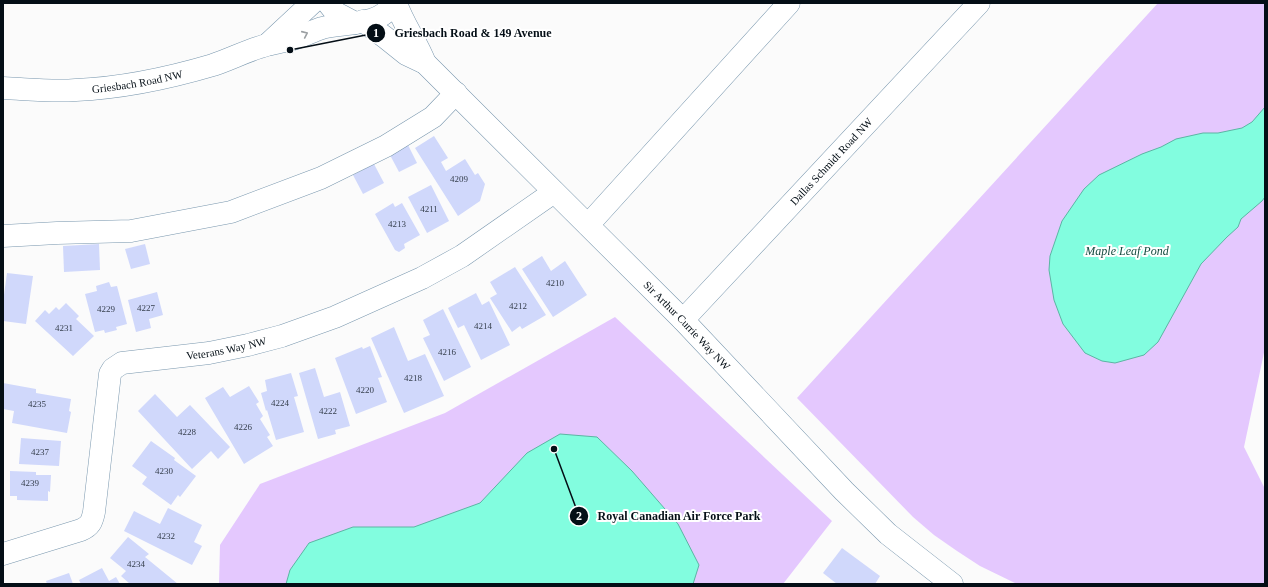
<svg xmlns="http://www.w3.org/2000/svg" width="1268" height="587" viewBox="0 0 1268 587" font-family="'Times New Roman',serif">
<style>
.green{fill:#e4c8fe}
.water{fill:#82fddf;stroke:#5cb5a3}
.building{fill:#d0d8fb}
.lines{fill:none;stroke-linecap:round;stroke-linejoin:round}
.minor-casing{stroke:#7997ae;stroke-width:23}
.minor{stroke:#fff;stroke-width:22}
.oneway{stroke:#9b9fa2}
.labels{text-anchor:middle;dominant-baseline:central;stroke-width:4;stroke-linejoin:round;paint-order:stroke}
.number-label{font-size:9px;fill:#37404f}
.street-label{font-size:11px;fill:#040e16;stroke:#fff}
.water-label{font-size:12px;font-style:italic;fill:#154b40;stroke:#fff}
.leader{fill:none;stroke:#040e16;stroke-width:1.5}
.callout-dot{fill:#040e16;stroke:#fff;stroke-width:1.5}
.mark-label{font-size:12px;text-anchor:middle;font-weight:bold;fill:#fff}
.callout-label{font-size:12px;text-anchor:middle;font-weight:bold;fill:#040e16;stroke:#fff;stroke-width:4;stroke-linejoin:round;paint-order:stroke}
</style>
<rect width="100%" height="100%" fill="#fbfbfb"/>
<g class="green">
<path d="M1158 3H1265V348L1244 447 1265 489V584H1017L980 566 957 551 934 535 913 517 797 398Z"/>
<path d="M615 317 832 521 783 584H219L220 545 260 484 445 413Z"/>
</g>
<g class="water">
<path d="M1265 107V197L1262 201 1241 219 1238 227 1227 237 1201 264 1158 342 1144 355 1115 363 1102 361 1085 353 1063 324 1054 300 1049 270 1050 256 1062 221 1084 189 1099 175 1142 154 1161 147 1176 139 1203 133H1218L1242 128 1252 122Z"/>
<path d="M560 434 597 437 632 471 678 524 699 565 693 584H286L290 570 309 543 353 527H414L480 503 527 453Z"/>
</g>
<g class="building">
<path d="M434 136 448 158 441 162 446 171 465 159 475 175 478 173 485 184 480 201 458 216 415 148Z"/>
<path d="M408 145 417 163 399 172 390 155Z"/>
<path d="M374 164 384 183 363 194 353 175Z"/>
<path d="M431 185 449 221 427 233 408 197Z"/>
<path d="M393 203 395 207 402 203 420 235 404 244 405 248 399 252 395 250 375 214Z"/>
<path d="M99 244 100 270 64 272 63 246Z"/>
<path d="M145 244 150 264 131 269 125 249Z"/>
<path d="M542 256 551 271 565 261 587 295 553 317 522 269Z"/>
<path d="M515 267 546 315 522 329 520 326 512 332 490 298 497 294 490 282Z"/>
<path d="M7 273 33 276 26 324 3 321V302Z"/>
<path d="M109 282 111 287 117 286 127 324 116 327 117 330 105 333 104 330 95 332 85 294 97 291 96 286Z"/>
<path d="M157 292 163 315 149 319 151 328 136 332 128 300Z"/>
<path d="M476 293 482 305 489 301 510 345 481 360 464 325 458 328 448 308Z"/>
<path d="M66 303 79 316 76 319 94 336 73 356 35 321 45 310 49 314 56 307 59 310Z"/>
<path d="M443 309 471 367 444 381 423 338 430 335 423 320Z"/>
<path d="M394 327 408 361 425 354 444 396 404 413 371 338Z"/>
<path d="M370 346 382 377 378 378 387 402 356 414 335 358 362 347 363 349Z"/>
<path d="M315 368 324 397 340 392 350 426 335 430 336 434 318 439 299 373Z"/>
<path d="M291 373 298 396 294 397 304 432 276 440 267 410 266 411 261 393 267 391 265 380Z"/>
<path d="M3 383 36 389V393L71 399 69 411 71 412 67 433 12 423 14 411 3 409Z"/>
<path d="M249 386 259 402 256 404 263 416 260 419 270 435 267 437 273 446 244 464 205 398 223 387 230 397Z"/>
<path d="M155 394 177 417 190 405 230 447 218 459 211 451 192 469 138 411Z"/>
<path d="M21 438 61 441 59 466 19 464Z"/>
<path d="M151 441 175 458 174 460 196 476 180 497 178 495 171 505 142 484 147 477 132 466Z"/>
<path d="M10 471 36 472V475H51L50 492 48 491V501L17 500V496H10Z"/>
<path d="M168 508 202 525 194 542 202 546 192 565 124 531 134 511 160 524Z"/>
<path d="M128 537 149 554 145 557 178 584H130L121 576 126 571 110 558Z"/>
<path d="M842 548 880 576 875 584H837L823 573Z"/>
<path d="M102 568 109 581 116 577 120 584H81L79 580Z"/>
<path d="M69 573 73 584H47L46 581Z"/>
</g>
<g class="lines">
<g class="minor-casing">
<g id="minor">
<path d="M328 3 336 13 355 23"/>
<path d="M396 3C403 24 417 42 425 63"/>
<path id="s1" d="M363 21 386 38 406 54 425 63 683 320 844 491 888 534 952 584"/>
<path d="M268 44 312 3"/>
<path id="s2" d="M3 88C27 89 52 92 76 90 121 88 169 78 213 65 231 59 248 50 267 45 277 42 287 41 296 38 305 35 313 31 322 28 344 22 381 27 393 3"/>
<path d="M588 225 789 3"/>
<path d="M3 236 57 233 131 231 231 212 321 178 386 146 433 117 456 93"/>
<path id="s3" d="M683 320 979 3"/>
<path id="s4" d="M3 554 81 530C90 526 92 522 94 512L110 374 113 369 122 363 209 353 248 345 282 336 335 317 422 278 462 256 554 192"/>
</g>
</g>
<use href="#minor" class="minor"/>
</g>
<defs><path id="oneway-chevron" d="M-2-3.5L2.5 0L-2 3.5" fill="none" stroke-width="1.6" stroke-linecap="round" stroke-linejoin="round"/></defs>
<use class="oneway" href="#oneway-chevron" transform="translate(305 34) rotate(-24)"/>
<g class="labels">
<g class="number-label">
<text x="459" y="179">4209</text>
<text x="429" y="209">4211</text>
<text x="397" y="224">4213</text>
<text x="555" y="283">4210</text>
<text x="518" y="306">4212</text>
<text x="146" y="308">4227</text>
<text x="106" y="309">4229</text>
<text x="483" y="326">4214</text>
<text x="64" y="328">4231</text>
<text x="447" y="352">4216</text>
<text x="413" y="378">4218</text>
<text x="365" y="390">4220</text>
<text x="280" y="403">4224</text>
<text x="37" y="404">4235</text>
<text x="328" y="411">4222</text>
<text x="243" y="427">4226</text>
<text x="187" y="432">4228</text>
<text x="40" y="452">4237</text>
<text x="164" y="471">4230</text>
<text x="30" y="483">4239</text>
<text x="166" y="536">4232</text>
<text x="136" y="564">4234</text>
</g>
<g class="street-label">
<text stroke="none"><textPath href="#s2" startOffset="135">Griesbach Road NW</textPath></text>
<text stroke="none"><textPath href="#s3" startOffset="217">Dallas Schmidt Road NW</textPath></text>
<text stroke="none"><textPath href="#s1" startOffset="446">Sir Arthur Currie Way NW</textPath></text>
<text stroke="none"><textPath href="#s4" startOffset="366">Veterans Way NW</textPath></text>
</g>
<g class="water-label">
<text x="1127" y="251">Maple Leaf Pond</text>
</g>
</g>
<path class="leader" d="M290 50L376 33M554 449L579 516"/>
<g class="callout-dot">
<circle cx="290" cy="50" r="4"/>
<circle cx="554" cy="449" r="4"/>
<circle cx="376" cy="33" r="10"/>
<circle cx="579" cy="516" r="10"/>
</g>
<g class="mark-label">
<text x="376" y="37">1</text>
<text x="579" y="520">2</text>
</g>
<g class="callout-label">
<text x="473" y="37">Griesbach Road &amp; 149 Avenue</text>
<text x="679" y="520">Royal Canadian Air Force Park</text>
</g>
<rect width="1268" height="587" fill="none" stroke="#040e16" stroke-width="8"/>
</svg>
